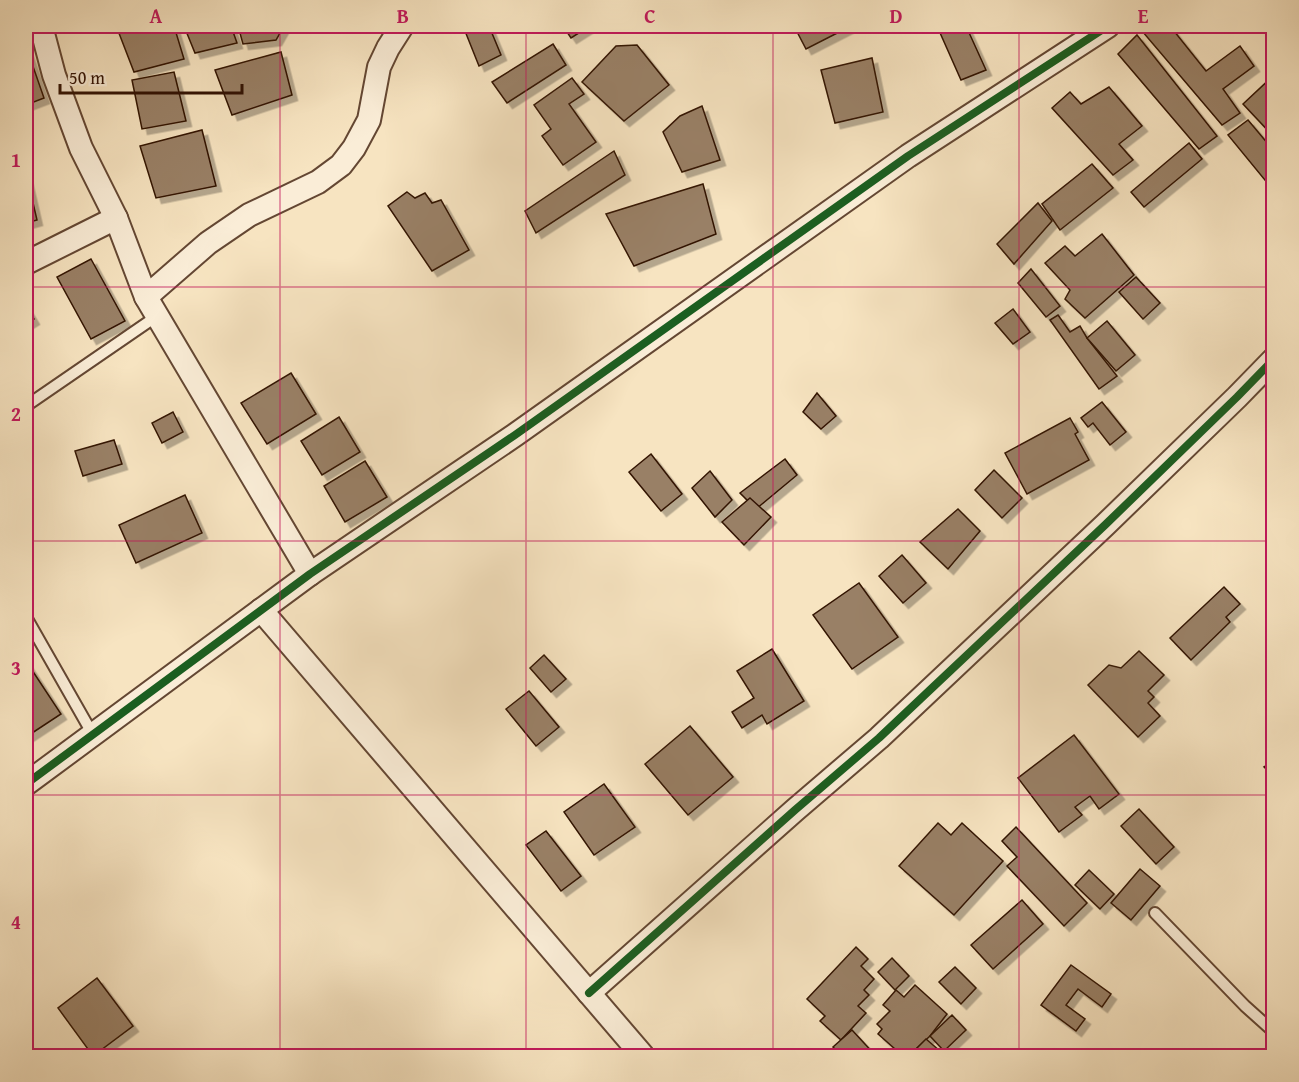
<svg xmlns="http://www.w3.org/2000/svg" width="1299" height="1082" viewBox="0 0 1299 1082" font-family="'Gentium Book Plus',serif">
<style>
.building{fill:#998066;stroke:#331304;stroke-width:1.5;filter:url(#shadow)}
.lines{fill:none;stroke-linecap:round;stroke-linejoin:round}
.lane-casing{stroke:#644733;stroke-width:14}
.street-casing{stroke:#644733;stroke-width:26}
.lane{stroke:#faedd7;stroke-width:10}
.street{stroke:#faedd7;stroke-width:22}
.cycleway-casing{stroke:#faedd7;stroke-width:11}
.cycleway{stroke:#1b5e20;stroke-width:8}
.grid{fill:none;stroke:#c2185b;stroke-width:1.5;stroke-opacity:0.55}
.neatline{fill:none;stroke:#c2185b;stroke-width:2}
.grid-label{font-size:20px;text-anchor:middle;font-weight:bold;fill:#c2185b}
</style>
<defs>
<filter id="shadow"><feDropShadow dx="5.5" dy="5.5" stdDeviation="0" flood-color="#0004"/></filter>
</defs>
<rect width="100%" height="100%" fill="#f7e4c1"/>
<filter id="stains"><feTurbulence type="fractalNoise" baseFrequency=".00333" numOctaves="4"/><feColorMatrix values="0 0 0 0 .2 0 0 0 0 .09 0 0 0 0 .02 0 0 0 .5 -.17"/></filter>
<radialGradient id="worn" r=".72"><stop offset=".6" stop-color="#630" stop-opacity="0"/><stop offset="1" stop-color="#630" stop-opacity=".3"/></radialGradient>
<g class="building">
<path d="M125 26H174L184 59 134 72 117 28Z"/>
<path d="M184 26H231L237 43 195 53Z"/>
<path d="M238 26H284L276 40 243 44Z"/>
<path d="M463 26H489L501 55 479 66Z"/>
<path d="M563 26H590L571 38Z"/>
<path d="M794 26H851L806 49Z"/>
<path d="M937 26H966L986 70 961 80Z"/>
<path d="M1150 26H1170L1206 71 1240 46 1254 66 1223 89 1240 113 1222 125 1142 31Z"/>
<path d="M1137 35 1217 136 1199 149 1118 54Z"/>
<path d="M553 44 566 65 507 103 492 82Z"/>
<path d="M637 45 669 85 624 121 582 82 616 46Z"/>
<path d="M26 52H28L44 98 26 105Z"/>
<path d="M281 52 292 95 232 115 215 70Z"/>
<path d="M872 58 883 112 835 123 821 70Z"/>
<path d="M174 72 186 121 142 129 132 80Z"/>
<path d="M1274 75V137L1243 104Z"/>
<path d="M572 78 584 94 569 104 596 142 563 165 542 136 551 129 534 105Z"/>
<path d="M1109 87 1142 126 1119 144 1133 160 1113 175 1052 108 1070 92 1081 104Z"/>
<path d="M702 106 720 160 682 172 663 132 680 116Z"/>
<path d="M1248 120 1274 151V191L1228 135Z"/>
<path d="M202 130 216 186 156 198 140 146Z"/>
<path d="M1189 143 1202 159 1144 207 1131 192Z"/>
<path d="M614 151 625 175 536 233 525 211Z"/>
<path d="M1092 164 1113 188 1060 230 1042 204Z"/>
<path d="M26 177H27L37 220 26 223Z"/>
<path d="M703 184 716 234 634 266 606 214Z"/>
<path d="M407 192 415 198 425 193 432 203 441 200 469 250 432 271 388 206Z"/>
<path d="M1038 203 1052 221 1014 264 997 244Z"/>
<path d="M1102 234 1134 275 1085 318 1065 299 1070 290 1045 263 1065 246 1075 256Z"/>
<path d="M91 259 125 321 91 339 57 277Z"/>
<path d="M1031 269 1060 306 1046 317 1018 283Z"/>
<path d="M1136 277 1160 303 1143 319 1119 292Z"/>
<path d="M26 306 34 319 26 324Z"/>
<path d="M1013 309 1030 332 1013 344 995 323Z"/>
<path d="M1058 315 1070 332 1080 326 1087 338 1117 376 1099 389 1050 320Z"/>
<path d="M1107 321 1135 355 1116 371 1087 338Z"/>
<path d="M291 373 316 414 267 444 241 403Z"/>
<path d="M817 393 836 416 821 429 803 412Z"/>
<path d="M1102 402 1126 432 1110 445 1093 423 1088 427 1081 418Z"/>
<path d="M173 412 183 432 162 443 152 423Z"/>
<path d="M339 417 360 452 322 475 301 441Z"/>
<path d="M1070 418 1078 432 1075 434 1089 460 1027 494 1005 453Z"/>
<path d="M114 440 122 464 83 476 75 451Z"/>
<path d="M651 454 682 494 661 511 629 472Z"/>
<path d="M785 459 797 475 756 509 740 493Z"/>
<path d="M365 461 387 497 345 522 324 486Z"/>
<path d="M994 470 1022 498 1002 518 975 490Z"/>
<path d="M710 471 732 500 715 517 692 488Z"/>
<path d="M185 495 202 533 136 563 119 525Z"/>
<path d="M750 498 771 517 744 545 722 522Z"/>
<path d="M958 509 980 531 948 569 920 542Z"/>
<path d="M902 555 926 583 903 603 879 576Z"/>
<path d="M859 583 898 637 852 669 813 615Z"/>
<path d="M1224 587 1240 604 1226 617 1230 622 1191 660 1170 638Z"/>
<path d="M772 649 804 701 767 724 762 715 742 728 732 712 754 698 737 671Z"/>
<path d="M1139 651 1164 675 1148 691 1154 697 1148 703 1160 716 1138 737 1088 685 1109 665 1121 668Z"/>
<path d="M544 655 566 679 551 692 530 668Z"/>
<path d="M26 661 61 714 26 737Z"/>
<path d="M529 691 559 727 536 746 506 709Z"/>
<path d="M690 726 733 777 688 815 645 764Z"/>
<path d="M1074 735 1119 794 1099 809 1090 796 1075 807 1082 815 1059 832 1018 778Z"/>
<path d="M1274 761V777L1264 767Z"/>
<path d="M604 784 635 827 594 855 564 812Z"/>
<path d="M1139 809 1174 847 1156 864 1121 826Z"/>
<path d="M938 823 951 835 962 823 1003 861 954 915 899 866Z"/>
<path d="M1016 827 1087 903 1064 926 1007 866 1017 857 1002 841Z"/>
<path d="M546 831 581 876 561 891 526 845Z"/>
<path d="M1140 869 1160 886 1131 920 1111 903Z"/>
<path d="M1089 870 1114 894 1100 909 1075 885Z"/>
<path d="M1022 900 1043 924 993 969 971 945Z"/>
<path d="M856 947 868 959 861 966 874 979 864 990 869 995 858 1006 866 1013 841 1040 820 1021 825 1016 807 999Z"/>
<path d="M892 958 909 976 895 990 878 972Z"/>
<path d="M1071 965 1111 994 1102 1007 1078 989 1066 1005 1085 1019 1076 1031 1041 1005Z"/>
<path d="M955 967 976 988 961 1004 939 982Z"/>
<path d="M97 978 133 1026 93 1056 58 1008Z"/>
<path d="M915 985 947 1014 930 1036 914 1051 909 1056H903L878 1034 882 1029 877 1024 890 1011 883 1005 896 990 904 997Z"/>
<path d="M952 1015 966 1030 944 1051 930 1036Z"/>
<path d="M852 1030 876 1056H842L833 1047Z"/>
<path d="M926 1039 940 1051 936 1056H920L914 1051Z"/>
</g>
<g class="lines">
<g class="lane-casing">
<g id="lane">
<path d="M26 406 157 316"/>
<path d="M26 617 92 733"/>
<path d="M1155 913 1245 1006 1274 1032"/>
</g>
</g>
<g class="street-casing">
<g id="street">
<path d="M41 26 54 75 81 148 116 218 146 297 310 574"/>
<path d="M26 263 116 218"/>
<path d="M146 297 208 243 249 215 318 182 341 165 354 148 369 120 379 67 388 48 402 26"/>
<path d="M261 610 643 1056"/>
<path d="M26 784 310 574 515 435 908 156 1108 26"/>
<path d="M589 993 795 810 879 738 1105 525 1237 397 1274 359"/>
</g>
</g>
<use href="#lane" class="lane"/>
<use href="#street" class="street"/>
<g class="cycleway-casing">
<g id="cycleway">
<path d="M26 784 310 574 515 435 908 156 1108 26"/>
<path d="M589 993 795 810 879 738 1105 525 1237 397 1274 359"/>
</g>
</g>
<use href="#cycleway" class="cycleway"/>
</g>
<path class="grid" d="M280 26V1056M526 26V1056M773 26V1056M1019 26V1056M26 287H1274M26 541H1274M26 795H1274"/>
<rect width="1299" height="1082" fill="none" stroke="#f7e4c1" stroke-width="66"/>
<path d="M60 84v9h182v-9" fill="none" stroke="#331304" stroke-width="3"/>
<text x="69" y="84" font-size="18" fill="#331304" stroke="#faedd7" stroke-width="4.5" paint-order="stroke">50 m</text>
<rect x="33" y="33" width="1233" height="1016" class="neatline"/>
<g class="grid-label">
<text x="156" y="23">A</text>
<text x="403" y="23">B</text>
<text x="650" y="23">C</text>
<text x="896" y="23">D</text>
<text x="1143" y="23">E</text>
<text x="16" y="167">1</text>
<text x="16" y="421">2</text>
<text x="16" y="675">3</text>
<text x="16" y="929">4</text>
</g>
<rect width="100%" height="100%" filter="url(#stains)"/>
<rect width="100%" height="100%" fill="url(#worn)"/>
</svg>
